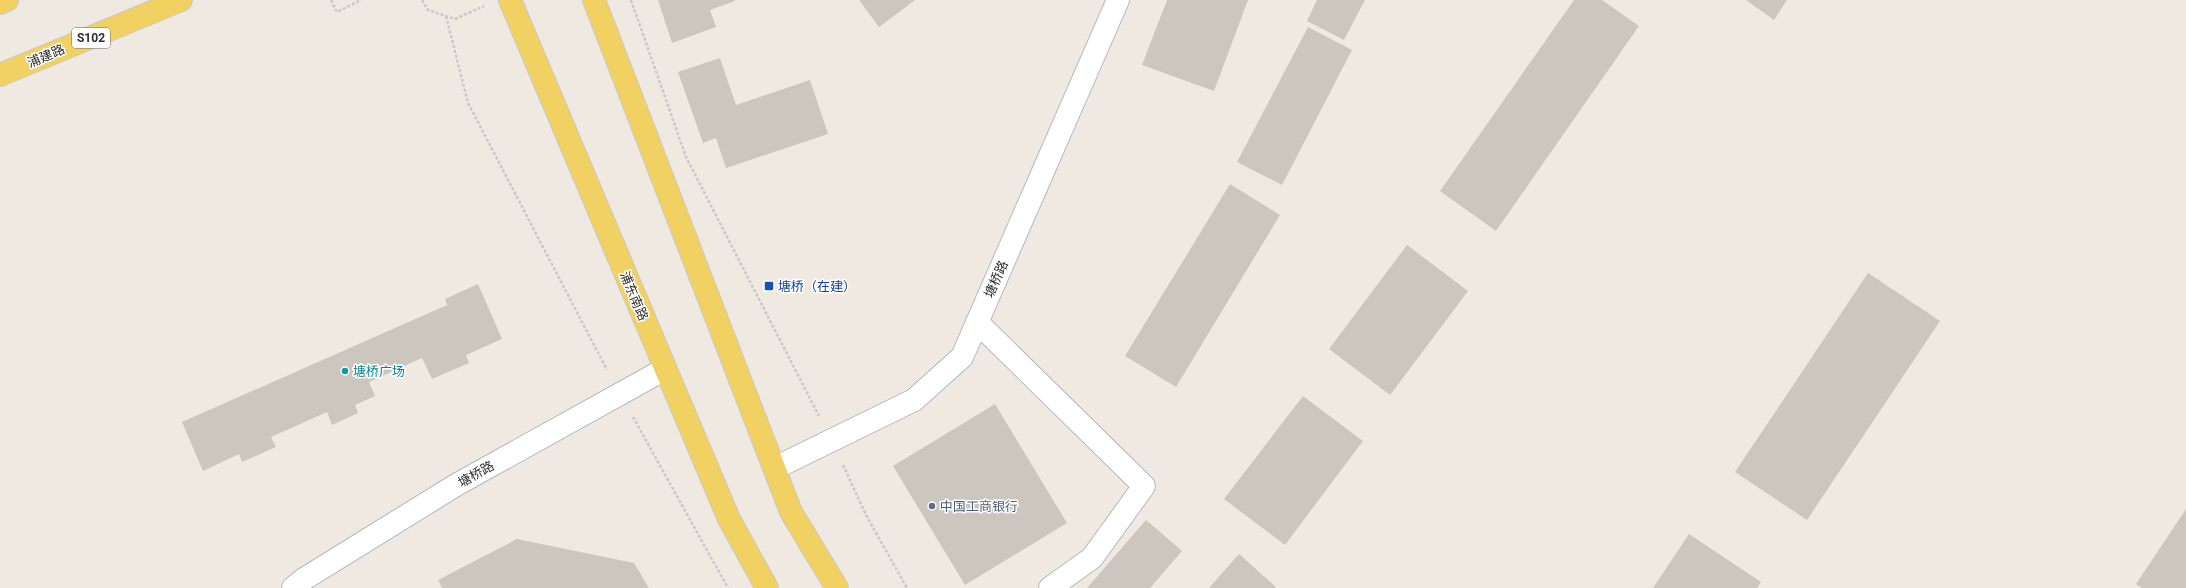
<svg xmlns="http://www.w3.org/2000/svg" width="2186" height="588" viewBox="0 0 2186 588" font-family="Roboto,'Noto Sans SC',sans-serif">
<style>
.building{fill:#cbc7bf}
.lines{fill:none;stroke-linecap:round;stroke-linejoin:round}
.street-casing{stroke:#b4b7c1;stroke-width:24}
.primary-casing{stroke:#c9c9c9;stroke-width:24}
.path{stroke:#c9c9c9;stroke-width:2.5;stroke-dasharray:3 2;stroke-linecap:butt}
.street{stroke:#fff;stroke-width:22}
.primary{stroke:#f2d163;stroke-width:22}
.transit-dot{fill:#1a4fb4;stroke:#fff;stroke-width:1.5}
.culture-dot{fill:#0f9aa8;stroke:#fff;stroke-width:1.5}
.service-dot{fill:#5c6f8a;stroke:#fff;stroke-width:1.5}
.labels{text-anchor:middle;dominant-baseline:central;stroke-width:3;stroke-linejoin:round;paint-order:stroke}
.shield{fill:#fff;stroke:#6d6d6d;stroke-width:1}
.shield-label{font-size:12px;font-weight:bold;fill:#2e2e2e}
.street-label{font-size:13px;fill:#2e2e2e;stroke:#fff}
.transit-label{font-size:13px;fill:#164399;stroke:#fff;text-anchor:start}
.culture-label{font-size:13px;fill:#0d838f;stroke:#fff;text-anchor:start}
.service-label{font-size:13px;fill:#4e5e75;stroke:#fff;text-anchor:start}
</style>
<rect width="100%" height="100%" fill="#efe9e1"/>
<g class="building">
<path d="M658 0H734L735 1 710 10 716 27 672 43Z"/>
<path d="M859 0H915L879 27Z"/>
<path d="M1167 0H1248L1214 91 1142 65Z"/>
<path d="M1317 0H1365L1344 40 1307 21Z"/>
<path d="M1574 0H1602L1639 26 1496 231 1440 191Z"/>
<path d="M1746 0H1787L1774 20Z"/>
<path d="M1308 27 1352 50 1282 185 1237 162Z"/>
<path d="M720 58 736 105 810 80 828 134 726 168 716 138 703 143 678 72Z"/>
<path d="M1230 184 1280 215 1176 387 1125 356Z"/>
<path d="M1407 245 1468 291 1390 395 1329 349Z"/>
<path d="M1868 273 1940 321 1807 520 1735 472Z"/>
<path d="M478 284 502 339 466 355 469 363 432 379 422 358 369 382 375 396 355 405 358 413 332 425 327 412 271 437 276 447 242 462 239 454 203 471 182 422 447 305 445 299Z"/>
<path d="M1303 396 1363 441 1285 545 1224 499Z"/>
<path d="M995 404 1067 523 965 585 893 466Z"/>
<path d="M2186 509V588H2142L2136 584Z"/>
<path d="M1146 520 1182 551 1150 588H1087Z"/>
<path d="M1689 534 1761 582 1757 588H1653Z"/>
<path d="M517 539 634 563 649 588H442L438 580Z"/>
<path d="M1239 554 1276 587 1275 588H1209Z"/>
</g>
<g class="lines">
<g class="street-casing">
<g id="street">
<path d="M977 322 1144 486 1092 558 1050 588"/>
<path d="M775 468 914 400 962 357 1118 0"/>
<path d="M293 588 304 579 456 485 665 369"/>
</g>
</g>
<g class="primary-casing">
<g id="primary">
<path d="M510 0 729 519 767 588"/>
<path d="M594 0 791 512 837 588"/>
<path d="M0 3 7 0"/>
<path d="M0 75 181 0"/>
</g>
</g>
<g class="path">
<path d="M331 0 337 12 361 0"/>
<path d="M422 0 428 10 455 19 484 6"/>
<path d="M631 0 686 157 819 416"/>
<path d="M446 16 468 103 607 370"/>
<path d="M633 417 728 588"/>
<path d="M843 465 866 515 907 588"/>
</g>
<use href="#street" class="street"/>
<use href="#primary" class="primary"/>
</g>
<rect class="transit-dot" x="764" y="281" width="10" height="10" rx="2"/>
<circle class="culture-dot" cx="345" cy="371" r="4"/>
<circle class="service-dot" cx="932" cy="506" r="4"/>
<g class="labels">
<rect class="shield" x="72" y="28" width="38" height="20" rx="3"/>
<g class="shield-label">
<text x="91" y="38">S102</text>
</g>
<g class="street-label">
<text transform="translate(46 56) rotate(-23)">浦建路</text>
<text transform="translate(996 279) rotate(-66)">塘桥路</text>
<text transform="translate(634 296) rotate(67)">浦东南路</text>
<text transform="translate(476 474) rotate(-29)">塘桥路</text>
</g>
<g class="transit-label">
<text x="778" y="286">塘桥（在建）</text>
</g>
<g class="culture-label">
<text x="353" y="371">塘桥广场</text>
</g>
<g class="service-label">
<text x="940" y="506">中国工商银行</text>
</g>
</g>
</svg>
